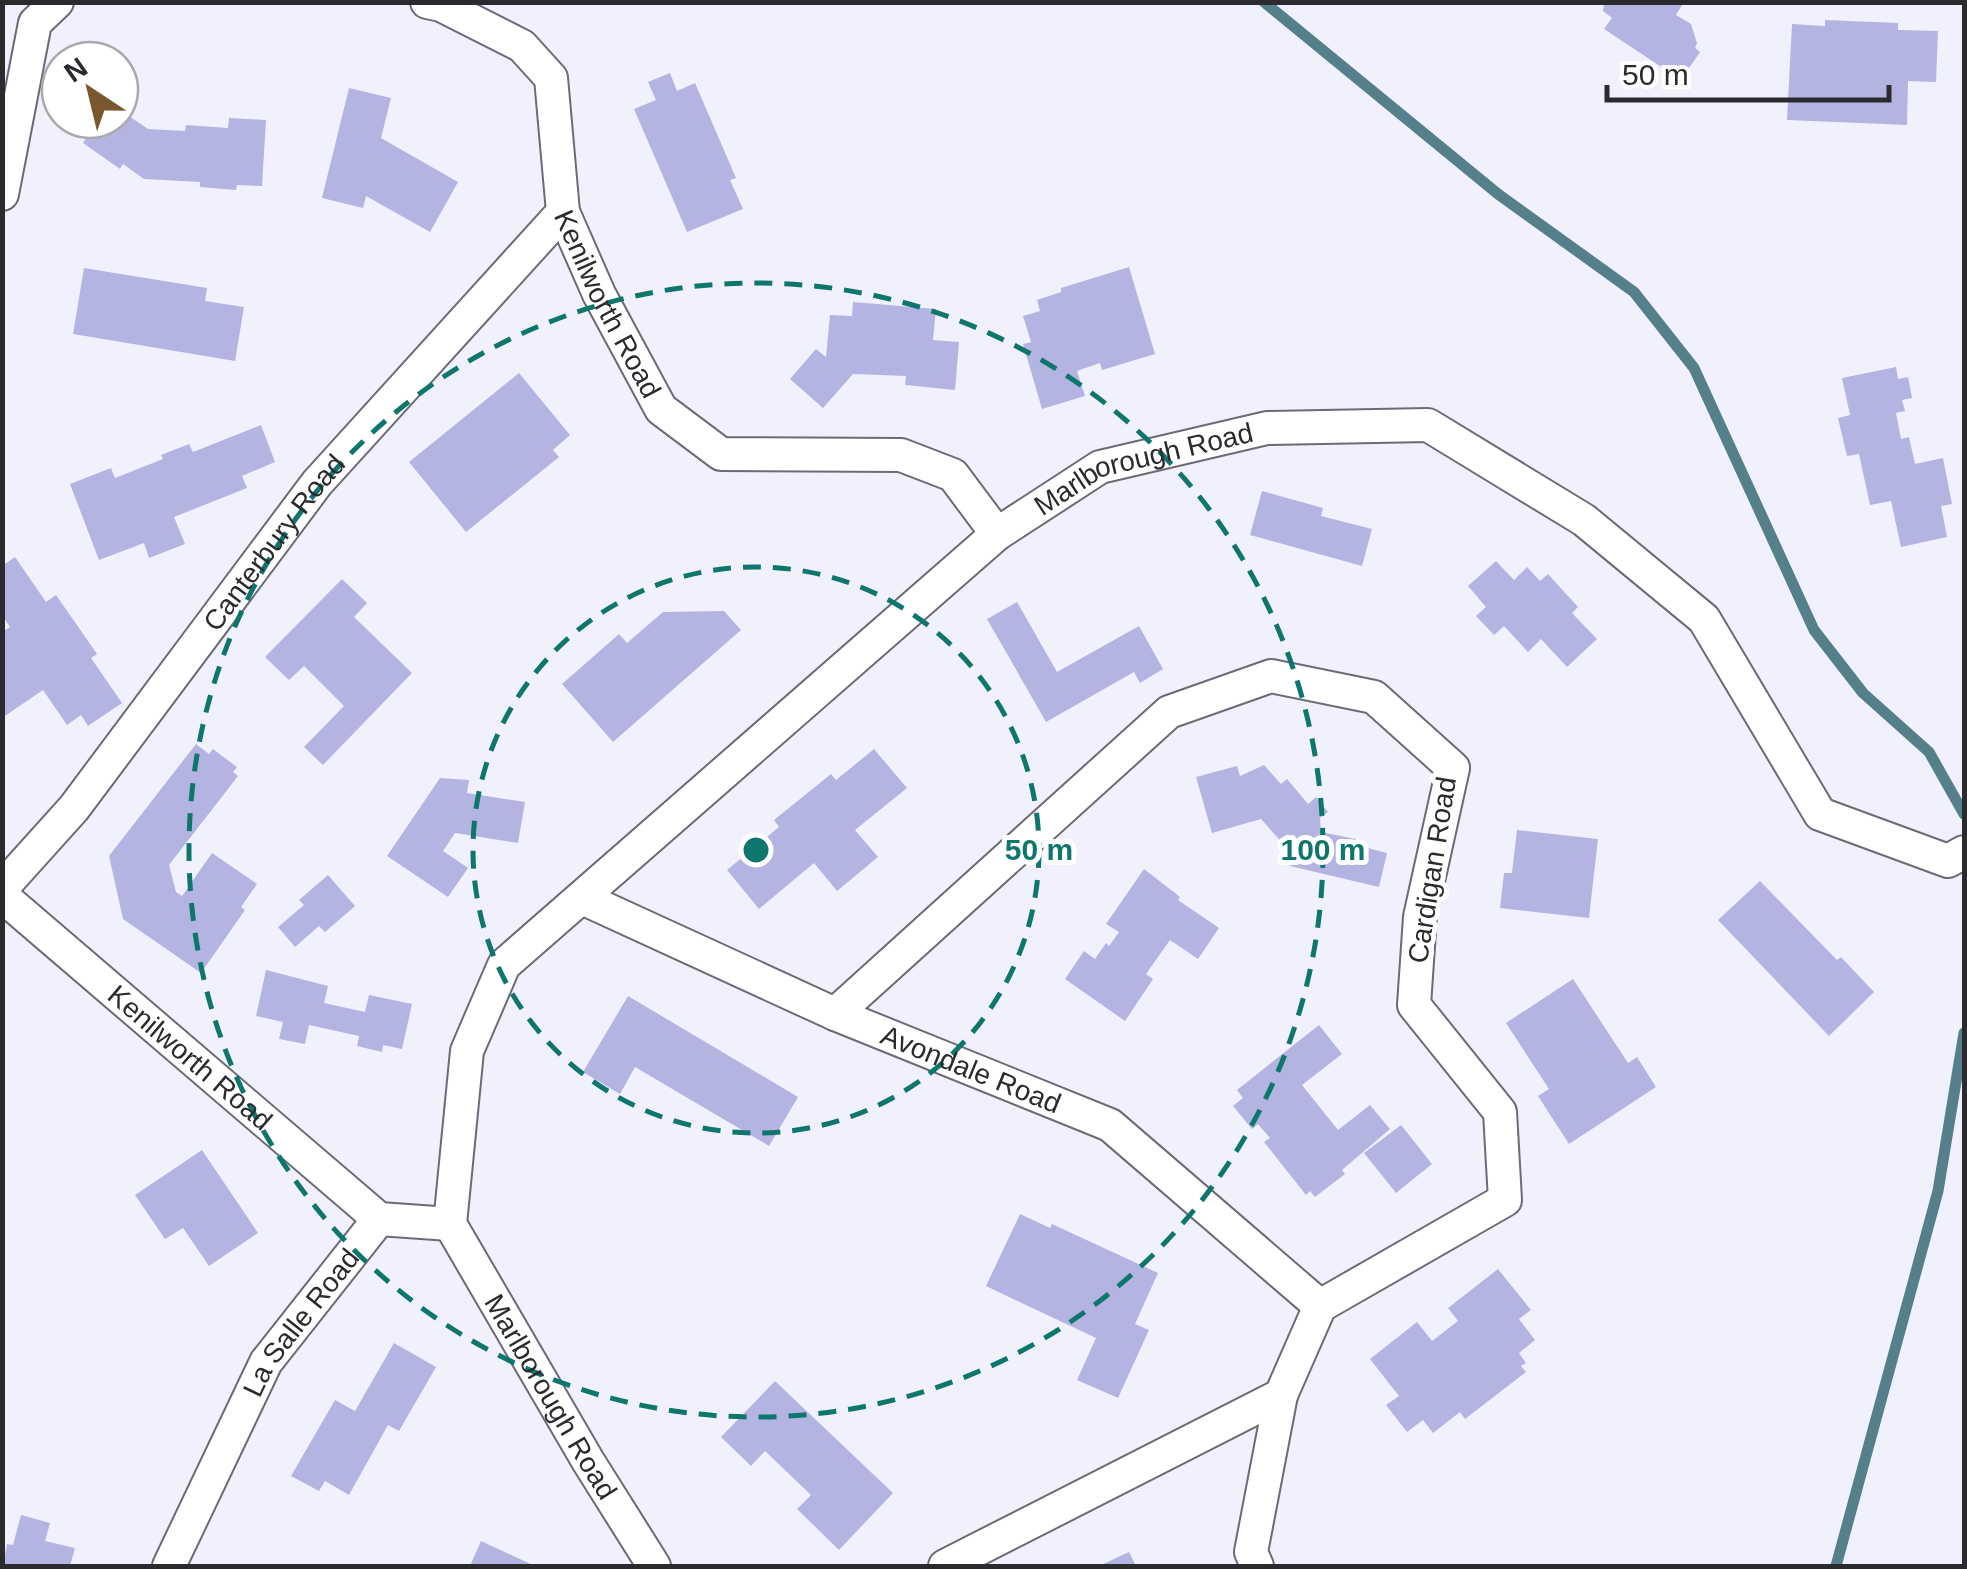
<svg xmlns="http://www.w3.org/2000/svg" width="1967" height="1569" viewBox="0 0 1967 1569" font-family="Helvetica,sans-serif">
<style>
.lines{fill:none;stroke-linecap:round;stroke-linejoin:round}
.stream{stroke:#55808b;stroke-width:11}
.building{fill:#b4b4e3}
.street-casing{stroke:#6b6b76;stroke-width:36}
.street{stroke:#fff;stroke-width:32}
.ring{fill:none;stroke:#0f766e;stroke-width:5;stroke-dasharray:18 12}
.labels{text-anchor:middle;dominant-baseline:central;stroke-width:10;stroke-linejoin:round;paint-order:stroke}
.street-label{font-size:28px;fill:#2b2b2f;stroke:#fff}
.centre{fill:#0f766e;stroke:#fff;stroke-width:5}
.ring-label{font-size:30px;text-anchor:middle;font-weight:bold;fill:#0f766e;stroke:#fff;stroke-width:10;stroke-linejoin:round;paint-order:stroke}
</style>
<rect width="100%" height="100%" fill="#f1f1fe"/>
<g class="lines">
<g class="stream">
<path d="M1264 2 1498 194 1634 292 1694 368 1814 630 1863 693 1929 752 1964 814"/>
<path d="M1836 1566 1938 1191 1964 1033"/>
</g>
</g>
<g class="building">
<path d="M1604 2 1682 5 1676 15 1691 24 1697 43 1695 48 1700 52 1681 80 1604 29 1612 18 1603 11Z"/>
<path d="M1825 20 1898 23V30L1938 31 1936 82 1908 81 1907 125 1787 120 1792 24 1825 26Z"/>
<path d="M670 73 677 91 695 83 736 178 730 180 743 209 687 232 634 109 656 100 648 82Z"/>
<path d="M349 88 391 98 381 138 458 182 430 232 366 196 363 208 322 198Z"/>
<path d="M120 110 148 129 185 131 186 125 228 128 229 118 266 120 262 186 237 185 236 190 200 187V182L144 179 123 164 120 169 83 143 98 120H120Z"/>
<path d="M1129 267 1155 354 1102 370 1100 363 1077 371 1085 396 1042 409 1023 344 1031 342 1023 316 1040 311 1037 300 1061 292V288Z"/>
<path d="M84 268 207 288 205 301 244 307 235 361 73 334Z"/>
<path d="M853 302 936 309 933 340 959 342 955 390 905 385 906 376 853 374 823 408 790 379 816 349 826 357 830 315 852 316Z"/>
<path d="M1896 367 1898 379 1908 377 1912 398 1902 400 1905 411 1896 413 1901 439 1909 437 1915 464 1943 458 1952 504 1941 506 1947 537 1901 547 1891 501 1870 505 1859 454 1847 456 1838 418 1850 415 1842 378Z"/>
<path d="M519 373 570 435 553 450 559 457 466 532 409 462Z"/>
<path d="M261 425 275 462 242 476 247 488 174 517 185 544 149 558 144 543 99 560 70 484 111 468 115 478 163 459 161 455 189 444 193 452Z"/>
<path d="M1262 491 1323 508 1321 516 1372 529 1362 566 1250 535Z"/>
<path d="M15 557 46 602 56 595 97 654 91 658 122 703 88 726 81 715 67 725 43 690 2 718V632L10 627 2 615V566Z"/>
<path d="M1496 561 1514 580 1527 567 1540 581 1548 574 1578 607 1572 613 1597 639 1567 667 1541 639 1528 652 1504 626 1494 635 1476 616 1486 607 1468 586Z"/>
<path d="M342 579 367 603 354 617 412 673 323 765 304 747 344 706 304 666 289 680 265 657Z"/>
<path d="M1017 602 1057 672 1139 626 1163 669 1140 683 1134 672 1046 722 987 619Z"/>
<path d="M724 611 741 630 613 742 562 684 619 634 627 643 663 612Z"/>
<path d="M196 744 209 754 213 749 237 767 233 772 238 776 169 865 176 892 182 896 212 853 257 884 241 907 245 910 201 973 123 919 109 856Z"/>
<path d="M874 749 907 788 855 830 878 857 837 891 814 863 759 909 727 870 779 827 774 820 831 774 836 780Z"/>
<path d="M1264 765 1281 784 1287 779 1308 804 1316 797 1328 812 1320 818 1321 832 1365 841 1364 847 1387 853 1379 887 1290 866 1293 855 1261 819 1212 833 1196 777 1237 766 1240 776Z"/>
<path d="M440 778 469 780 467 793 525 802 518 843 455 833 443 851 468 868 448 897 387 856Z"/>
<path d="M1517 830 1598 839 1589 918 1500 908 1504 873H1512Z"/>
<path d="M1144 869 1180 897 1178 900 1219 928 1198 959 1170 940 1146 974 1153 979 1125 1021 1065 979 1084 951 1095 959 1106 943 1109 946 1119 932 1106 924Z"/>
<path d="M328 875 355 906 325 932 319 926 295 947 278 927 304 905 299 900Z"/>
<path d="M1760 881 1837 960 1841 957 1874 992 1829 1036 1718 920Z"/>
<path d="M266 970 328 986 324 1003 365 1012 369 995 412 1004 402 1049 383 1045 382 1052 357 1046 359 1036 309 1025 305 1044 279 1039 283 1022 256 1016Z"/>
<path d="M1573 979 1628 1063 1637 1057 1656 1087 1569 1144 1538 1096 1549 1089 1506 1023Z"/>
<path d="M628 996 798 1097 769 1146 635 1067 620 1094 583 1072Z"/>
<path d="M1319 1025 1342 1054 1302 1085 1338 1130 1370 1105 1390 1129 1342 1170 1345 1174 1315 1197 1310 1191 1306 1195 1264 1142 1270 1138 1258 1124 1252 1129 1233 1106 1243 1098 1237 1090Z"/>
<path d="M1401 1125 1432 1164 1396 1193 1364 1153Z"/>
<path d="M202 1150 258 1233 209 1266 183 1228 165 1239 135 1195Z"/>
<path d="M1020 1214 1050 1228 1052 1224 1158 1273 1135 1324 1149 1330 1118 1398 1077 1380 1096 1338 986 1286Z"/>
<path d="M1498 1269 1531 1310 1519 1319 1535 1340 1519 1353 1526 1363 1521 1366 1526 1372 1465 1419 1460 1412 1433 1433 1423 1420 1407 1432 1386 1405 1399 1396 1370 1359 1417 1322 1432 1341 1458 1321 1448 1308Z"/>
<path d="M394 1343 436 1367 399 1431 388 1425 349 1495 325 1481 319 1491 291 1476 335 1400 355 1411Z"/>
<path d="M775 1381 893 1493 839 1550 797 1509 811 1495 765 1451 751 1466 721 1437Z"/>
<path d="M21 1515 50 1523 45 1541 75 1548 70 1566H3L7 1544 13 1545Z"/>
<path d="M481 1541 535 1566H470Z"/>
<path d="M1129 1552 1136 1566H1099Z"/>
</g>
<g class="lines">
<g class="street-casing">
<g id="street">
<path id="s1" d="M427 2 441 5 522 46 551 78 563 212 599 294 661 409 721 454 901 455 953 475 997 534"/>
<path d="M2 194 35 23 57 2"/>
<path id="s2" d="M2 888 74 808 317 483 563 212"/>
<path id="s3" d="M2 896 379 1219"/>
<path id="s4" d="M582 898 835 1014 1110 1125 1320 1306"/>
<path d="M835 1014 1169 712 1271 676 1374 697 1453 768 1420 917 1414 1005 1500 1112 1505 1200 1320 1306 1281 1395 945 1566"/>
<path id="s5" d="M450 1224 588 1461 654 1566"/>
<path id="s6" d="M169 1566 266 1362 379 1219 450 1224 467 1051 504 965 997 534 1100 467 1267 428 1428 425 1584 520 1704 619 1820 814 1948 861 1964 852"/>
<path d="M1257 1566 1251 1552 1281 1395"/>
</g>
</g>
<use href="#street" class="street"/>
</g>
<g class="ring">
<circle cx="756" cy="850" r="283"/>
<circle cx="756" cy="850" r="567"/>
</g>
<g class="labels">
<g class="street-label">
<text stroke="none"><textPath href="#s1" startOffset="385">Kenilworth Road</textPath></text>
<text stroke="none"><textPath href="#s6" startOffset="1565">Marlborough Road</textPath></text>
<text stroke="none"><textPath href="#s2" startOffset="440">Canterbury Road</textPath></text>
<text transform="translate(1432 870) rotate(-81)">Cardigan Road</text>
<text stroke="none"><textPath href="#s3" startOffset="248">Kenilworth Road</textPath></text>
<text stroke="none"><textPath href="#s4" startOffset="425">Avondale Road</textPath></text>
<text stroke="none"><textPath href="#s6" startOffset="278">La Salle Road</textPath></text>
<text stroke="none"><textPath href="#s5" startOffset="200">Marlborough Road</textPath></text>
</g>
</g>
<circle cx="756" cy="850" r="15" class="centre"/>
<g class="ring-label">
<text x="1039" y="860">50 m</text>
<text x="1323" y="860">100 m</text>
</g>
<rect width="1967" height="1569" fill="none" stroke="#2b2b2f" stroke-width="10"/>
<g transform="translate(90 90) rotate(325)"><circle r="48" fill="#ffffff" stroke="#aaaaac" stroke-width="2.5"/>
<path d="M0-8L18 38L0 25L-18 38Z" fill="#79582f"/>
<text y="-15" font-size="28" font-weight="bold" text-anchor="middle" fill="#2b2b2f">N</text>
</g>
<path d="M1607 85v15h282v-15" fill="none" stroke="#2b2b2f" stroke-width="5"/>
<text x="1622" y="85" font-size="30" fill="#2b2b2f" stroke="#ffffff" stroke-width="8" paint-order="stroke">50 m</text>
</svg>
